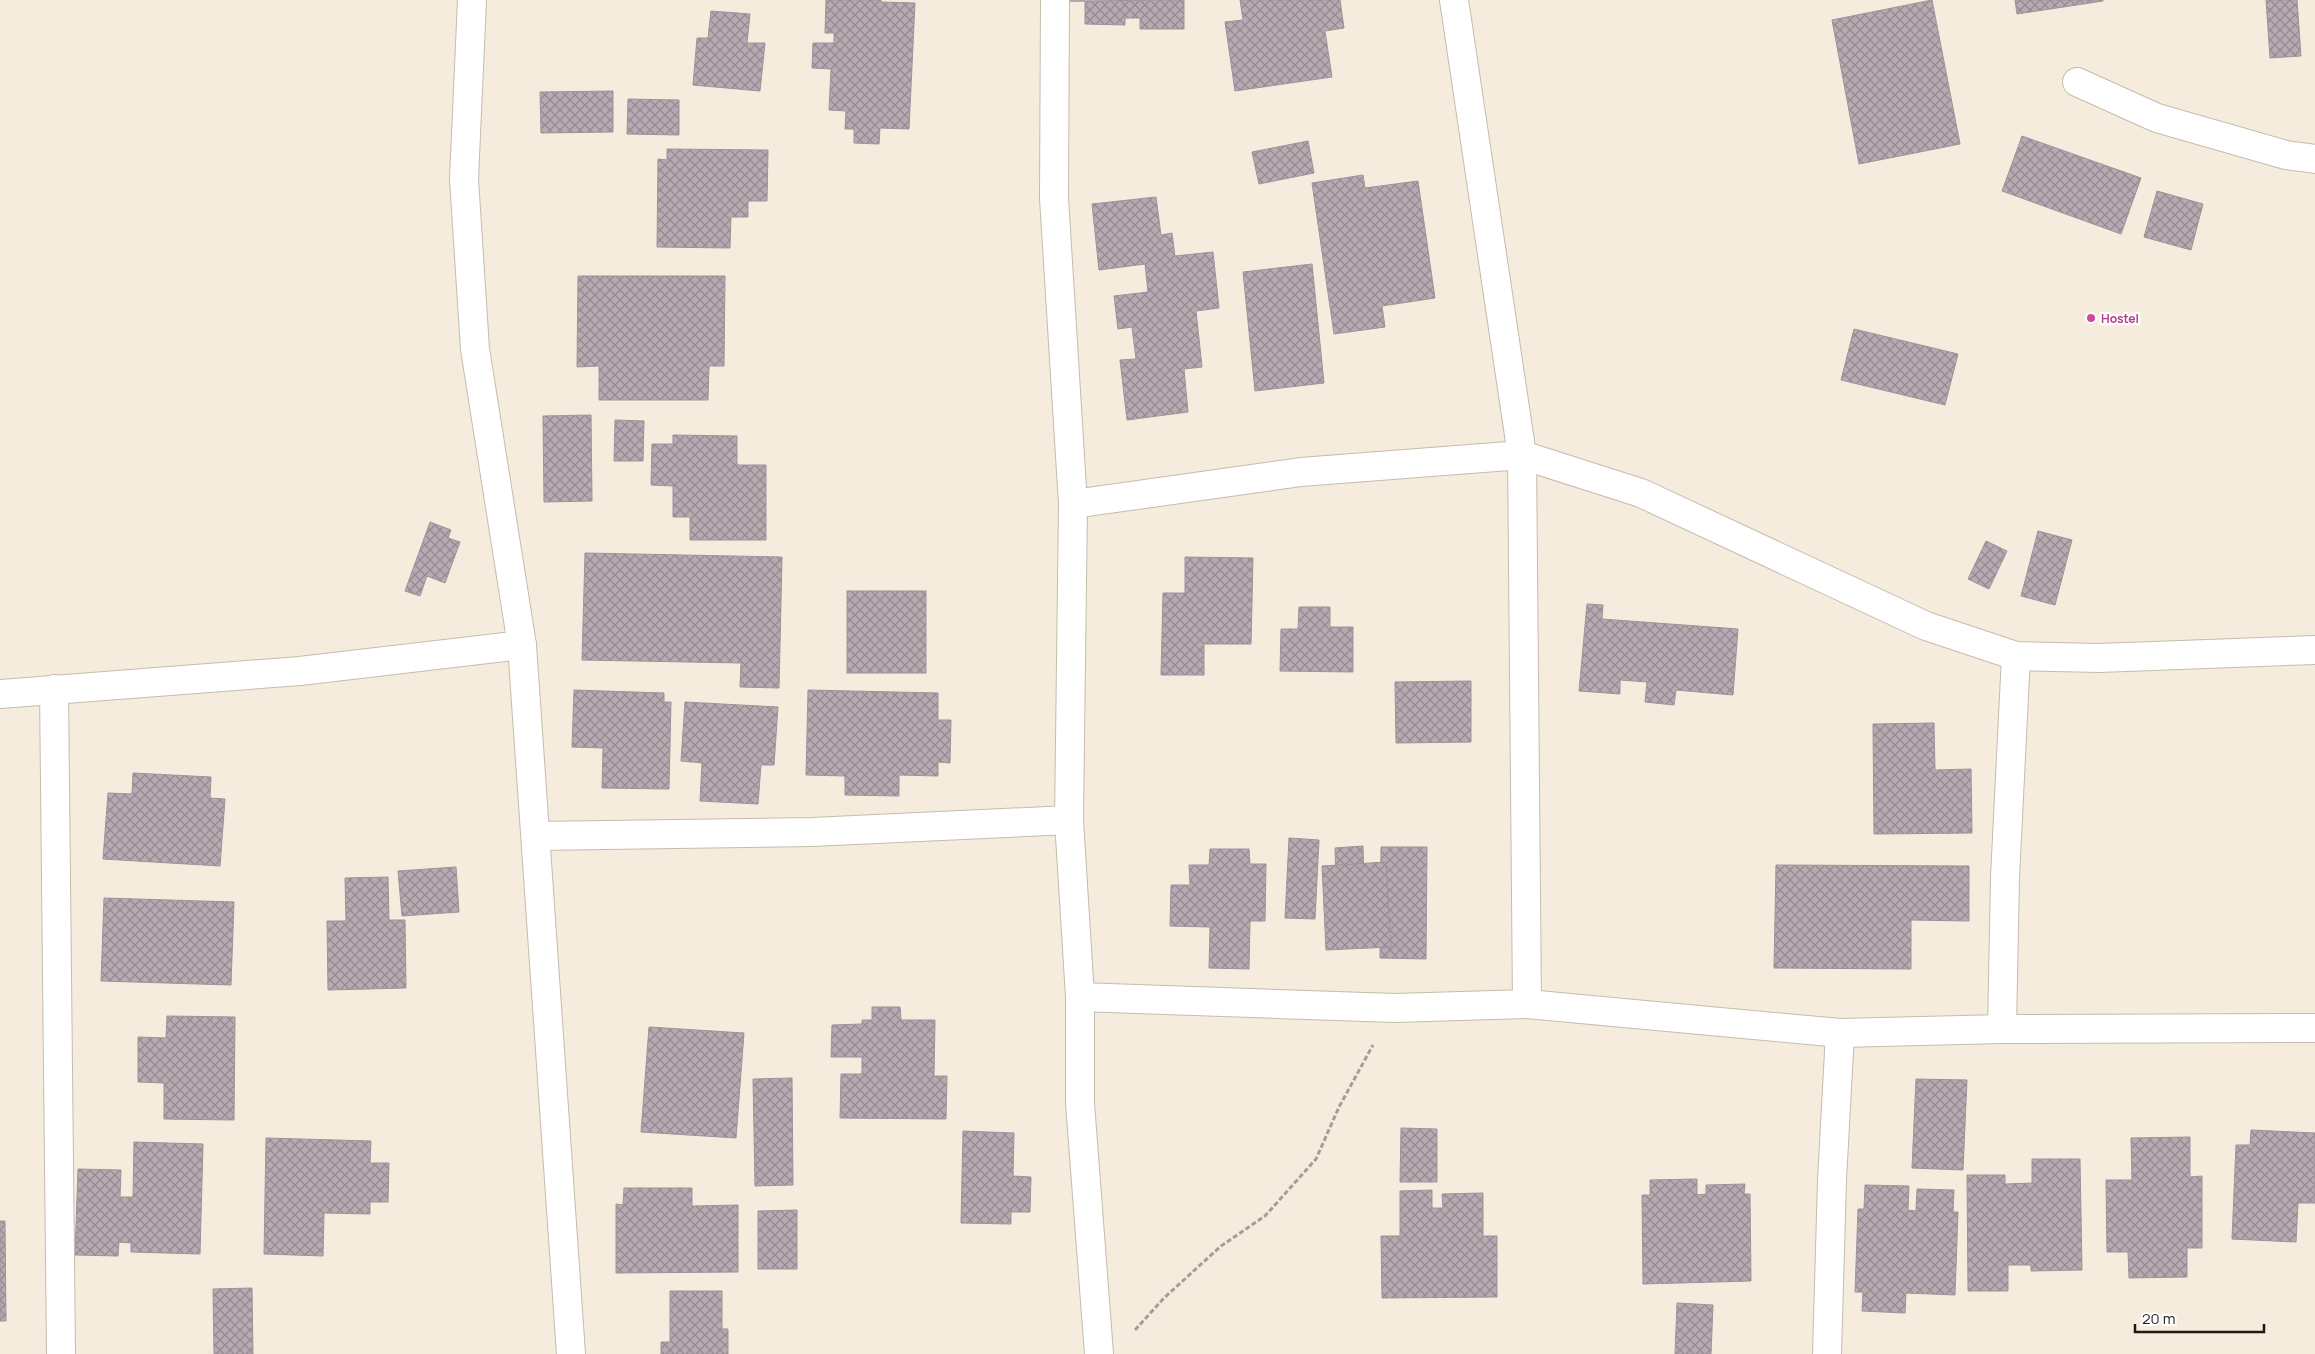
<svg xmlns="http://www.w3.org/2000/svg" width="2315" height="1354" viewBox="0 0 2315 1354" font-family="Manrope,sans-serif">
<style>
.building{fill:url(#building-cross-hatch);stroke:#a1919a}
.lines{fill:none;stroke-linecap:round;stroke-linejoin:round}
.minor-casing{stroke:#c5bcad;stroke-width:30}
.path{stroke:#a59e92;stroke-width:3;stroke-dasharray:5 2.5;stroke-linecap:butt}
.minor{stroke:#fff;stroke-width:28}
.hotel-dot{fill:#d1479c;stroke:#fff;stroke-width:2}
.labels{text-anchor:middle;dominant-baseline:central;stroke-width:4.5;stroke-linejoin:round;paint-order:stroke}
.hotel-label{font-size:12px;font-weight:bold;fill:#b23c85;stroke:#fff;text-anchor:start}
</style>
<defs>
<pattern id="building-cross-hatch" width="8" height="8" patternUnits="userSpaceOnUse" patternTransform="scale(1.25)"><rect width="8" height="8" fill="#b9a9b2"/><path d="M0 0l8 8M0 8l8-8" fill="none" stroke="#968990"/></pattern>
</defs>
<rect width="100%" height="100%" fill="#f6ecdd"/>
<g class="building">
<path d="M826 0H881V2L915 3 909 129 880 128 879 144 854 143V129H845L846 111 829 110 831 69 812 68 813 43H834V33H825Z"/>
<path d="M1184 0V29H1140V18H1125V25L1085 24V1H1070Z"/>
<path d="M1240 0H1340L1344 28 1325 31 1332 77 1235 91 1225 22 1243 20Z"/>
<path d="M1932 0 1960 144 1859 164 1832 20Z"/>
<path d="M2015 0H2103V1L2017 14Z"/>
<path d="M2266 0H2297L2301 56 2270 58Z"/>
<path d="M711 11 750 14 747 43H765L760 91 693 85 697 38H708Z"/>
<path d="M613 91V132L541 133 540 92Z"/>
<path d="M628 99 679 100V135L627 134Z"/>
<path d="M2022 136 2141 178 2121 234 2002 191Z"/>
<path d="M1308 141 1314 173 1259 184 1252 152Z"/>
<path d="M667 149 768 150 767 201H748V217H731L730 248 657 247 658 159 667 160Z"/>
<path d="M1363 175 1365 188 1418 181 1435 298 1382 306 1385 327 1334 334 1312 183Z"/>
<path d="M2157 191 2203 204 2191 250 2144 237Z"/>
<path d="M1156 197 1161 235 1172 233 1175 256 1213 252 1219 308 1196 311 1202 367 1184 369 1188 412 1127 420 1120 360 1136 359 1132 327 1118 329 1114 296 1148 292 1145 264 1099 270 1092 204Z"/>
<path d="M1312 264 1324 383 1255 391 1243 272Z"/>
<path d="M578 276H725L724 366H709L708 400H599V366L577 367Z"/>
<path d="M1854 329 1958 354 1945 405 1841 380Z"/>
<path d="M591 415 592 501 544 502 543 416Z"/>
<path d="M615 420 644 421 643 461H614Z"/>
<path d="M673 435 737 436V465H766V540H690V517H673V486L651 485 652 444H673Z"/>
<path d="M430 522 451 530 448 538 460 542 445 583 427 576 420 596 405 591Z"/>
<path d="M2038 531 2072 540 2055 605 2021 596Z"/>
<path d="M1986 541 2007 551 1989 589 1968 579Z"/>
<path d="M585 553 782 557 779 688 740 687 741 663 582 660Z"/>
<path d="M1185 557 1253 558 1251 644H1204V675H1161L1163 593H1185Z"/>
<rect x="847" y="591" width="79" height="82"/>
<path d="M1587 604 1603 605 1602 619 1738 629 1733 695 1676 690 1674 705 1645 702 1647 682 1620 680V694L1579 691Z"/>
<path d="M1299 607H1330V627H1353V672L1280 671 1281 629H1298Z"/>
<path d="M1471 681V742L1396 743 1395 682Z"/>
<path d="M574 690 664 693V702H671L669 789 602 788 603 748 572 747Z"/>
<path d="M808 690 938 693V720H951L950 763 938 762V776L899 775V796L845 795V776L806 775Z"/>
<path d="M685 702 778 707 774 765H761L758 804 700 801 702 763 681 761Z"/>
<path d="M1934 723 1935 770 1971 769 1972 833 1874 834 1873 724Z"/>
<path d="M133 773 211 777 210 798 225 799 220 866 103 859 108 793 132 794Z"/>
<path d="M1289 838 1319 840 1315 919 1285 918Z"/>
<path d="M1363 846 1364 879 1336 880 1335 848Z"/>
<path d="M1381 847H1427L1426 959 1380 958Z"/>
<path d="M1210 849H1249L1250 864H1266L1265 921H1250L1249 969 1209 968 1210 927 1170 926 1171 885H1190L1189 865H1209Z"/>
<path d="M1386 862 1391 947 1326 950 1322 866Z"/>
<path d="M1776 865 1969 866V921L1911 920V969L1774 968Z"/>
<path d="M456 867 459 912 402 916 398 871Z"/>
<path d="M388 877 389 920H405L406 988 328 990 327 921H346L345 878Z"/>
<path d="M104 898 234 902 231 985 101 981Z"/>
<path d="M872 1007H900L901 1020H935L934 1076H947L946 1119 840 1118 841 1074H862V1057H831L832 1025 862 1024V1020H872Z"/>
<path d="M167 1016 235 1017 234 1120 164 1119V1083L138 1082V1037L166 1038Z"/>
<path d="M649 1027 744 1033 736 1138 641 1132Z"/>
<path d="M792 1078 793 1185 755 1186 753 1079Z"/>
<path d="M1916 1079 1967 1080 1963 1170 1912 1168Z"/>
<path d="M1401 1128 1437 1129V1182H1400Z"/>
<path d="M2251 1130 2315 1133V1203H2298L2296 1242 2232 1239 2236 1145H2250Z"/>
<path d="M963 1131 1014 1133 1013 1176 1031 1177 1030 1212H1011V1224L961 1223Z"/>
<path d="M2190 1137V1177L2202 1176V1248H2187V1277L2129 1278 2128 1252H2107L2106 1180H2132L2131 1138Z"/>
<path d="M266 1138 371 1141 370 1163H389L388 1202H370V1214L324 1213 323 1256 264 1254Z"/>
<path d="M134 1142 203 1144 200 1254 131 1252V1243L119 1242 118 1256 75 1255 78 1169 121 1170 120 1197H133Z"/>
<path d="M2032 1159H2080L2082 1270 2031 1271V1265H2008V1291H1968L1967 1175H2005V1184L2032 1183Z"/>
<path d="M1697 1179V1195L1706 1194V1185L1745 1184 1744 1194H1750L1751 1281 1643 1284 1642 1195H1650V1180Z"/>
<path d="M1865 1185 1909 1186 1908 1210 1916 1211 1917 1189 1954 1190 1953 1212H1958L1955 1295 1906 1293 1905 1313 1862 1311 1863 1292H1855L1858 1209H1864Z"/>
<path d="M624 1188H692V1206L738 1205V1272L616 1273V1204L623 1205Z"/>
<path d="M1432 1190V1208H1443L1442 1194 1483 1193V1236H1497V1297L1382 1298 1381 1236H1400V1191Z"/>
<path d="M797 1210V1269H758V1211Z"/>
<path d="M0 1221H5L6 1321H0Z"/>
<path d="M252 1288 253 1354H214L213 1289Z"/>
<path d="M670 1291H722V1329H728V1354H661V1342H670Z"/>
<path d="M1677 1303 1713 1305 1711 1354H1675Z"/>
</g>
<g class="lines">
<g class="minor-casing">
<g id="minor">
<path d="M472 0 464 179 475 349 522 645 571 1354"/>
<path d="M1055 0 1054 198 1073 504 1069 820 1080 997V1103L1099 1354"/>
<path d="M1454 0 1522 455 1527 1004"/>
<path d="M2077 82 2157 118 2286 155 2315 159"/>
<path d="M1073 504 1301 472 1522 455 1641 493 1926 626 2016 656 2099 658 2315 650"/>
<path d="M54 689 61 1354"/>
<path d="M0 694 300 671 522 645"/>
<path d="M536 836 812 832 1069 820"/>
<path d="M1080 997 1395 1008 1527 1004 1840 1033 2002 1029 2315 1028"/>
<path d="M2002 1029 2005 878 2016 656"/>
<path d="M1827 1354 1832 1180 1840 1033"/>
</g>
</g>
<path class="path" d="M1135 1330 1164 1298 1221 1246 1265 1216 1316 1159 1339 1107 1373 1045"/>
<use href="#minor" class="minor"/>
</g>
<circle class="hotel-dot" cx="2091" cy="318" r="5"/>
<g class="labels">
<g class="hotel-label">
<text x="2101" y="318">Hostel</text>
</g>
</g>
<path d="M2135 1324v8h129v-8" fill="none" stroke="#1e1a15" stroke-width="2.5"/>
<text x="2142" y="1324" font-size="15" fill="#1e1a15" stroke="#ffffff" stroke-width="4" paint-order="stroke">20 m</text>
</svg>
